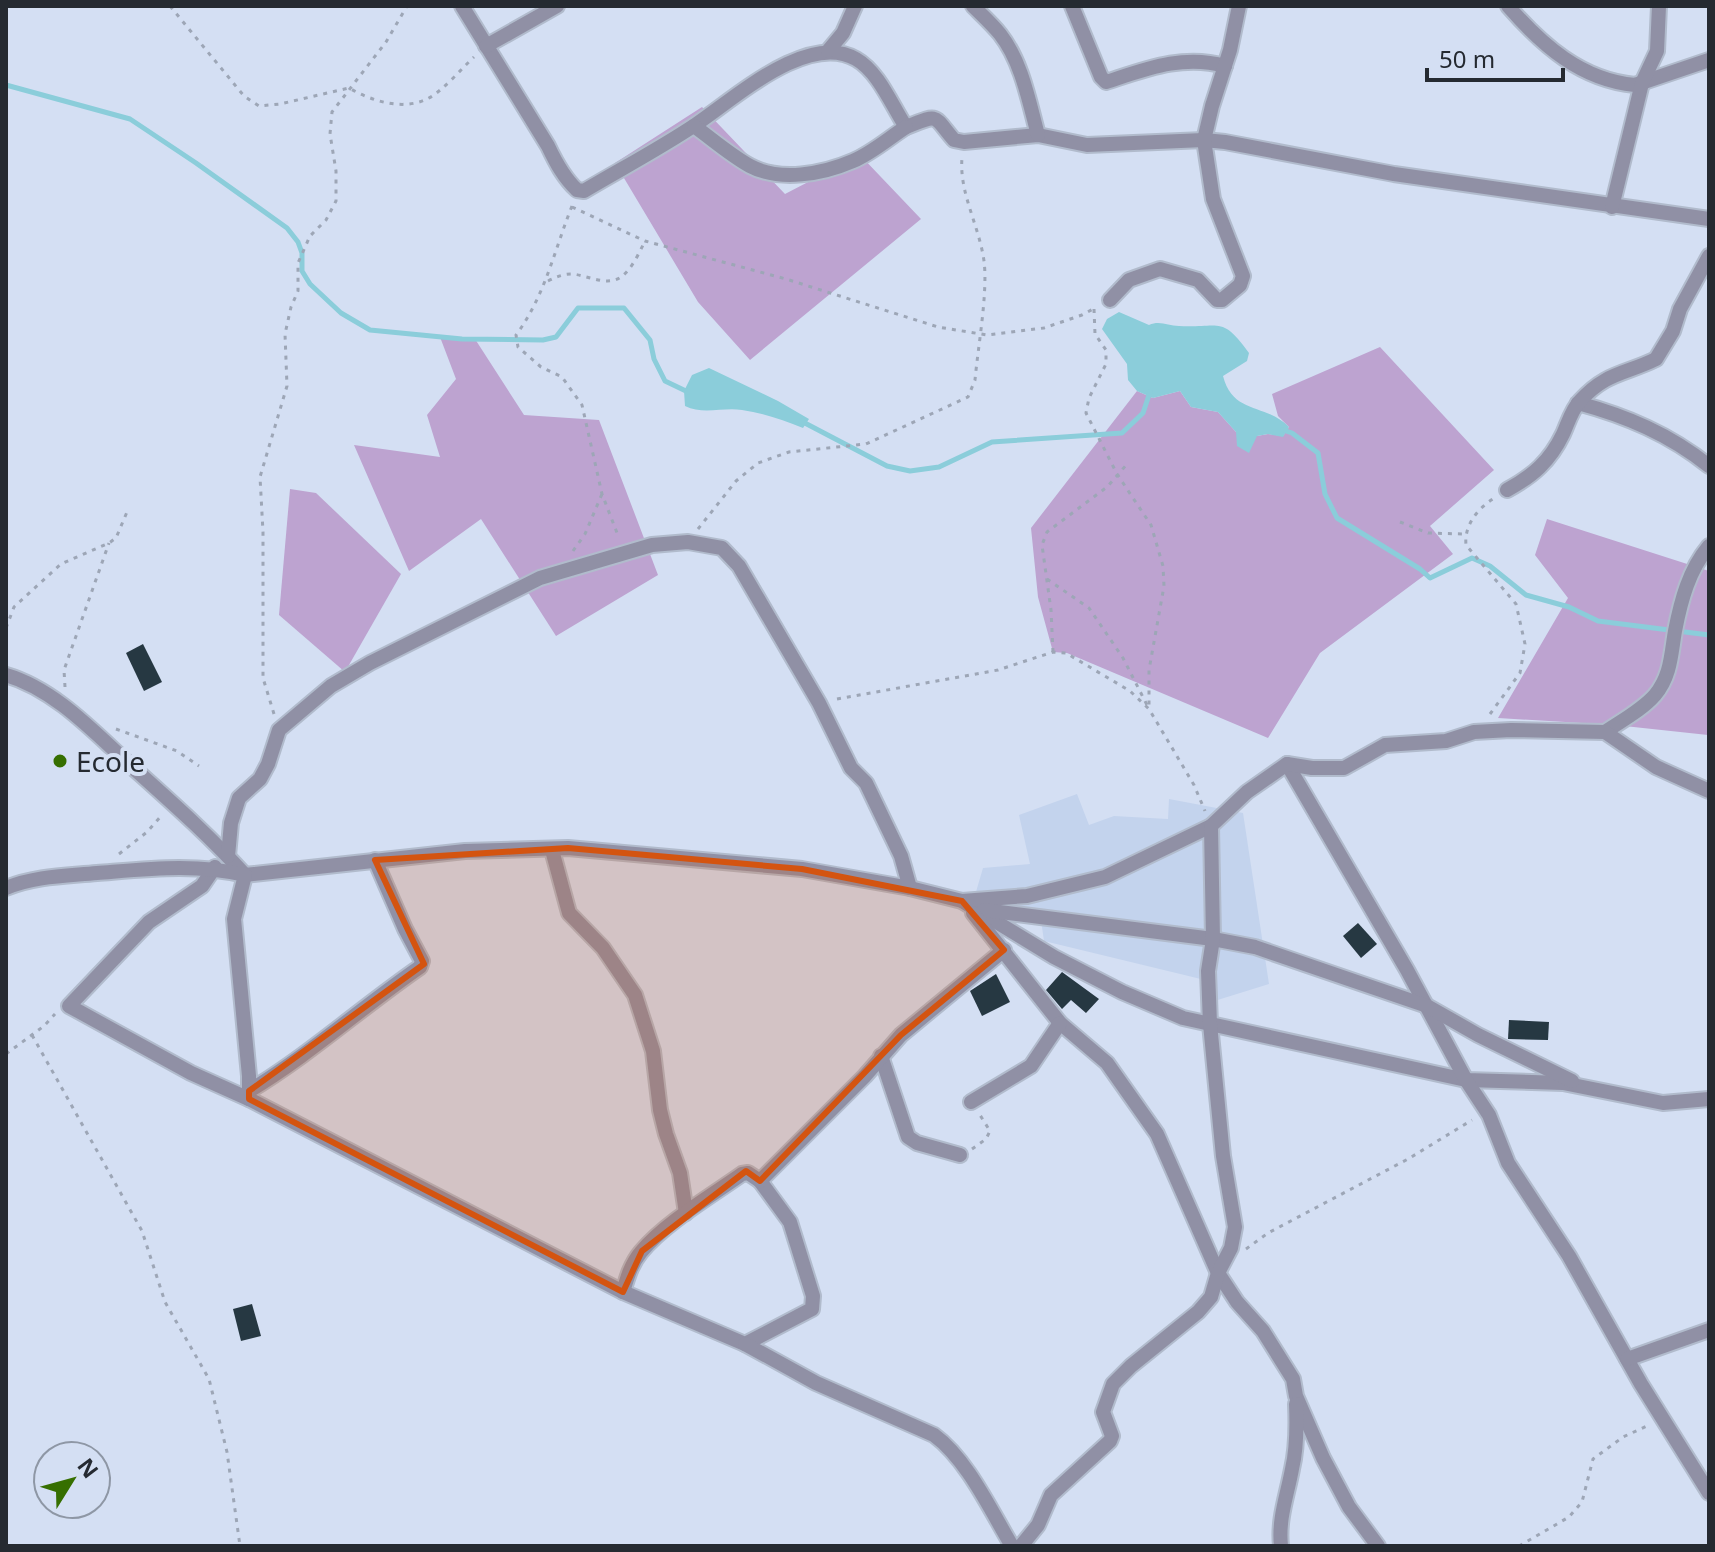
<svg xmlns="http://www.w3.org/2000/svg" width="1715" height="1552" viewBox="0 0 1715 1552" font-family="'Noto Sans',sans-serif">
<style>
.built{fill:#c3d3ed}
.forest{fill:#bda3d0}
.water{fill:#8bcdda}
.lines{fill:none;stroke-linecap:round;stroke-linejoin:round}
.stream{stroke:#8bcdda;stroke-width:5}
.building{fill:#263842}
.minor-casing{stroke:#b1bbcc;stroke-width:18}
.path{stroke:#9da6b6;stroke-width:3;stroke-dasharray:4 6;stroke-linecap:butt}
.minor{stroke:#9090a5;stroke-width:14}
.marked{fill:#d45410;fill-opacity:0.2;stroke:#d45410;stroke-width:6;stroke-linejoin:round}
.poi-dot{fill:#366f00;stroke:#d4dff3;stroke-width:3}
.labels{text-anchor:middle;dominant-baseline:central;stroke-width:8;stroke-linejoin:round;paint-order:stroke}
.poi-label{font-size:28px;fill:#252a31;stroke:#d4dff3;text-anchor:start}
</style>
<rect width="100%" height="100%" fill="#d4dff3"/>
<path class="built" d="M1077 794 1089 825 1114 816 1168 819 1169 799 1243 813 1269 984 1208 1003 1205 980 1044 941 1040 913 973 902 983 868 1030 864 1019 815Z"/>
<g class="forest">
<path d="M702 107 785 194 860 155 921 219 750 360 698 302 615 163Z"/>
<path d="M440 337 475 339 524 415 599 420 658 575 556 636 481 519 409 571 354 445 440 457 427 415 456 379Z"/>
<path d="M1380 347 1494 470 1430 526 1453 554 1320 653 1268 738 1067 653 1053 652 1038 597 1031 528 1137 391 1153 398 1180 391 1191 407 1218 412 1236 432 1257 436 1268 434 1283 436 1289 427 1278 416 1272 394Z"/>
<path d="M290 489 316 493 401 574 345 672 279 615Z"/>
<path d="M1547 519 1709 571 1708 735 1615 725 1498 718 1568 598 1535 555Z"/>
</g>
<g class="water">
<path d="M1119 312 1149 325C1160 320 1168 326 1179 326 1220 328 1222 315 1249 353L1247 361 1223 376C1233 415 1266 403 1289 427L1283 437 1268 434 1257 436 1249 453 1237 446 1236 432 1218 412 1191 407 1180 391 1153 398 1137 391 1128 380 1127 364 1102 329 1107 319Z"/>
<path d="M709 368 778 401 809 419 803 428C783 420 763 413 742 410 723 407 703 415 685 406L684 391 692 375Z"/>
</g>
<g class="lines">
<g class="stream">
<path d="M6 85 130 119 196 163 287 228 298 242 302 253V271L310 284 341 313 370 330 462 339 543 340 556 337 578 308H624L650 340 654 359 665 381 688 392"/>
<path d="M801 421 887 466 910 471 939 467 992 442 1122 433 1143 413 1150 392"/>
<path d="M1283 430 1292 433 1318 453 1325 494 1337 518 1420 569 1430 578 1472 558 1490 566 1526 595 1569 607 1598 621 1709 635"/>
</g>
</g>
<g class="building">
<path d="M143 644 162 682 144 691 126 653Z"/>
<path d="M1358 923 1377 944 1361 958 1343 936Z"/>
<path d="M1062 972 1099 999 1086 1013 1071 1000 1062 1009 1046 990Z"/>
<path d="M996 974 1010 1002 982 1016 970 991Z"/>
<path d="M1509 1020 1549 1022 1548 1040 1508 1039Z"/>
<path d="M252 1304 261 1336 241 1341 233 1309Z"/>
</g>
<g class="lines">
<g class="minor-casing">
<g id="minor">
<path d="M462 6 548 146C556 163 564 178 577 190L584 191C621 169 659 149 695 125 733 100 807 31 856 59 879 72 892 106 906 127 940 114 932 114 954 140L964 142 1038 135 1087 145 1204 140 1225 142 1394 174 1709 219"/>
<path d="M973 6C982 15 992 24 1000 34 1022 62 1029 102 1038 135"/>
<path d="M1072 6 1101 77 1106 82C1146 69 1183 54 1225 66"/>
<path d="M1508 6C1542 45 1581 80 1635 85L1709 60"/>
<path d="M486 46 557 6"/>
<path d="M828 51 843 33 855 6"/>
<path d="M694 126C712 139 730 155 750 166 780 182 823 174 853 161 872 153 889 138 906 127"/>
<path d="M1612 207 1642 83 1657 51 1659 6"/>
<path d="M1110 300 1129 280 1160 269 1198 280 1217 300H1222L1240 285 1243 276 1213 199 1204 140 1212 106 1230 50 1239 6"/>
<path d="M1578 403C1626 416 1669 434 1709 466"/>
<path d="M1507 490C1533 476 1550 461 1563 434 1568 423 1572 409 1580 401 1606 372 1626 374 1656 359L1673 331 1680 309 1709 256"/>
<path d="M6 675C54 689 93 731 129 764 169 800 209 835 245 875L465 851 568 848 802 869 910 888 962 901 1054 957 1122 992 1183 1018 1466 1080 1563 1083 1663 1103 1709 1099"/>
<path d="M1605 732C1621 721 1642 710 1655 695 1671 676 1671 654 1675 631 1681 600 1689 570 1709 546"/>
<path d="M1287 764 1407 970 1466 1080 1489 1115 1508 1163 1569 1256 1641 1384 1709 1493"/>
<path d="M552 850 569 913 603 948 635 995 653 1051 660 1110 666 1134 680 1173 686 1213"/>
<path d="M228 856 231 823 239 798 260 779 268 764 279 730 331 686 370 663 540 578 652 545 688 542 722 548 739 566 819 703 851 768 866 783 901 856 910 888"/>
<path d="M215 867 202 886 149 922 69 1006 191 1073 249 1099"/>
<path d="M6 888C35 876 66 876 97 873 147 869 195 863 245 875L234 919 249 1076V1099L623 1292 745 1344 812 1309 813 1296 790 1222 760 1181"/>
<path d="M962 901 1027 896 1105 877 1211 826"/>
<path d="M984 910 1213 939 1255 947 1427 1006 1478 1035 1572 1081"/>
<path d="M973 913 1060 1023 1107 1063 1157 1134 1218 1273 1237 1302 1263 1331 1293 1379 1296 1396 1323 1458 1349 1507 1378 1546"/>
<path d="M881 1056 908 1137 917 1143 960 1155"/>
<path d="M249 1091C309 1055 362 1007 420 967L422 961 405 929 375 860"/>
<path d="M971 1102 1031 1066 1060 1023"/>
<path d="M623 1292C627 1278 631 1264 641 1252 665 1223 711 1196 742 1174L748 1173 760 1181 865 1076 901 1035 1004 950"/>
<path d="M745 1344 816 1383 934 1435C967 1459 991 1511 1012 1546"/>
<path d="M1627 1359 1709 1330"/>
<path d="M1021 1546 1038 1525 1051 1495 1110 1441 1112 1436 1103 1412 1113 1384 1131 1366 1198 1312 1211 1297 1218 1273 1231 1248 1235 1227 1223 1156 1210 1024 1208 971 1213 939 1211 826 1247 792 1287 764 1312 768H1344L1385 745 1446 741 1474 732 1511 730 1605 732 1656 767 1709 791"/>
<path d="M1281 1546C1278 1519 1287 1496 1292 1469 1297 1448 1297 1426 1296 1404"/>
</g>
</g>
<g class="path">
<path d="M170 6 244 96 259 106 280 104 349 88C372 101 402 111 427 99 442 92 462 68 474 57"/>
<path d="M572 206C554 251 545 296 516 335L518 347 541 367 562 377 582 405 602 494 619 538"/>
<path d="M572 207 645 241 786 279 938 327 987 335 1044 328 1082 315 1095 308"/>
<path d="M548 281C556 277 563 274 572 274 587 275 607 287 621 277 632 269 639 253 645 241"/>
<path d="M1094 309 1095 334 1106 350V364L1089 398 1086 413 1117 474 1151 525 1163 566 1164 586 1149 670V708"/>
<path d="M1400 522 1428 533 1465 534"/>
<path d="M698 529 736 481 758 463 789 452 866 444 968 397 975 380C978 347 988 292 984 261 979 225 959 193 962 158"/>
<path d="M573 551 585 534 602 494"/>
<path d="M1047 579 1089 608 1123 658 1147 705"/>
<path d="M6 628 14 607 61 564 109 543 116 538 127 512"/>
<path d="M1053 652 1051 610 1042 545 1047 532 1107 487 1128 463"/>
<path d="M65 687 64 670 109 543"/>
<path d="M837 699 998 670 1053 652 1066 653 1130 691 1149 709 1194 785 1205 811"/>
<path d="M274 714 263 678V532L260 477 287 386 285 334 291 307 298 291V263L310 236 326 220 336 201V171L330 134 332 112 386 42 407 6"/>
<path d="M1490 714 1520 673 1525 644 1516 604 1466 545C1464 526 1477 509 1493 499"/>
<path d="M116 729 177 751 199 766"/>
<path d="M119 854 147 832 161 816"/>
<path d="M32 1035 142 1231 165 1302 209 1379 227 1452 240 1546"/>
<path d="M6 1054 44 1026 55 1014"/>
<path d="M972 1149 986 1139 990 1131 980 1115"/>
<path d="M1246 1249 1268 1233 1408 1159 1472 1120"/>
<path d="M1519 1546 1569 1517 1582 1502 1593 1459 1623 1437 1649 1425"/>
</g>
<use href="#minor" class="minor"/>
</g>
<path class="marked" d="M568 848 802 869 962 901 1004 950 901 1035 760 1181 746 1171 642 1251 623 1292 249 1099V1091L424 964 375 860Z"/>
<circle class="poi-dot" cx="60" cy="761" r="8"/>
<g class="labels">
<g class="poi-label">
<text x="76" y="761">Ecole</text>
</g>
</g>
<rect width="1715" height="1552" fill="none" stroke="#252a31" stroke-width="16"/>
<g transform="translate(72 1480) rotate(53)"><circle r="38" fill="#d4dff3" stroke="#8e97a5" stroke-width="2"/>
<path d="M0-6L14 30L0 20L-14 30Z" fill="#366f00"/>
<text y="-12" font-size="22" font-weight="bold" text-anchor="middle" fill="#252a31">N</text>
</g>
<path d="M1427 68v12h136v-12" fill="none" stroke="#252a31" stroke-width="4"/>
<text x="1439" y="68" font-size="24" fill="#252a31" stroke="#d4dff3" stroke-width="6" paint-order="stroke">50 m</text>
</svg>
